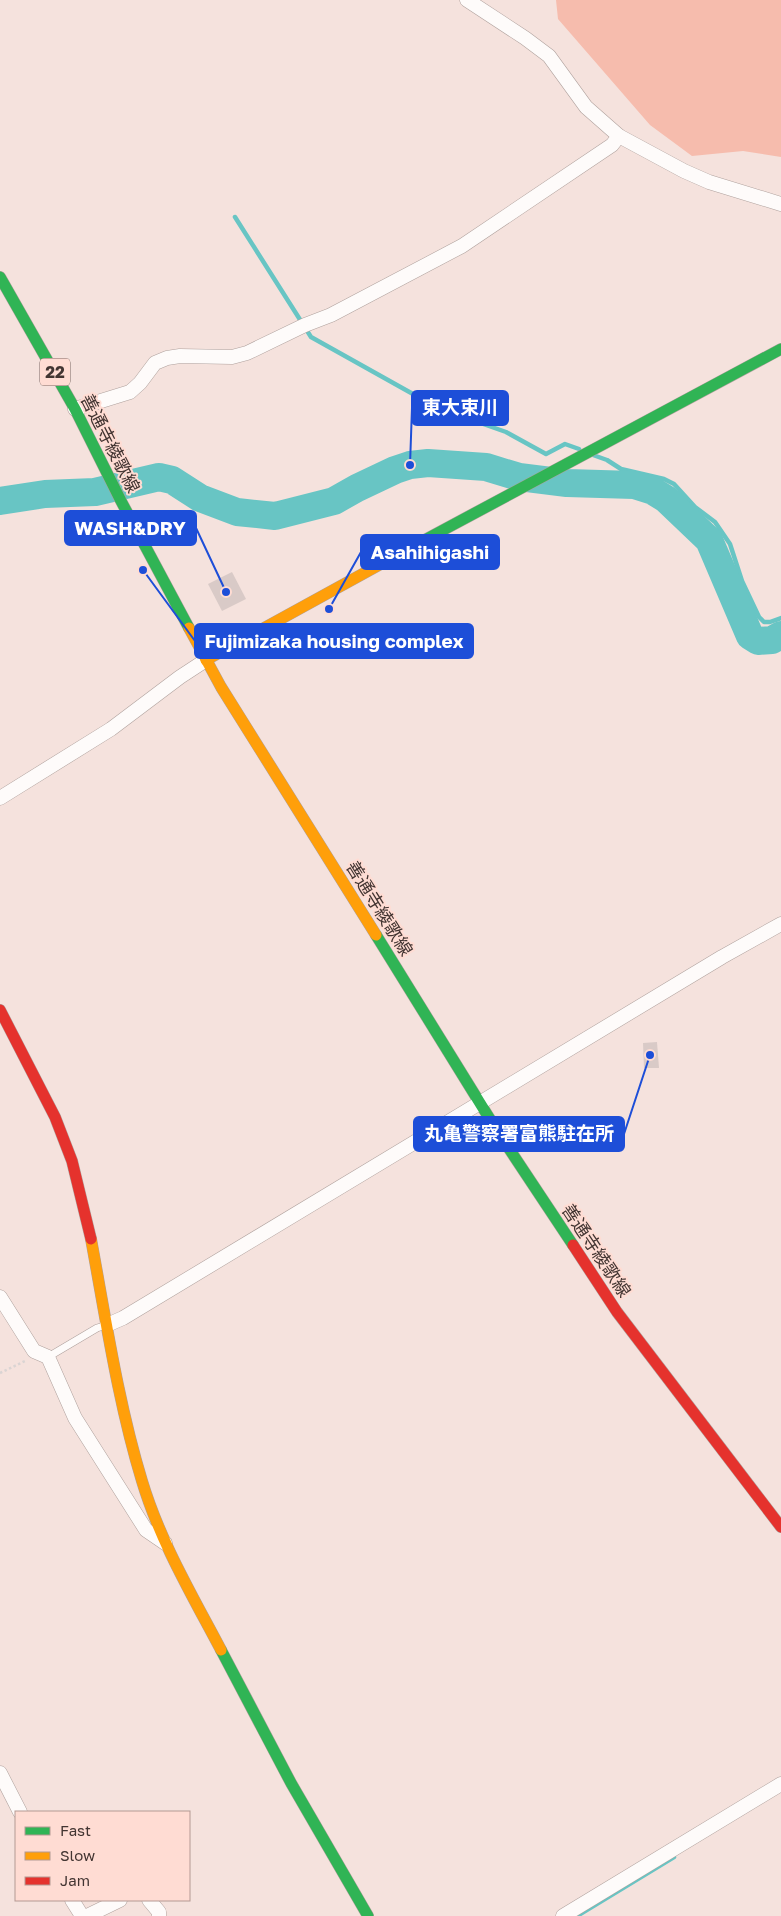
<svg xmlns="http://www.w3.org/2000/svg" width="781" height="1916" viewBox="0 0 781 1916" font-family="'Golos Text','Noto Sans JP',sans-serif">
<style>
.forest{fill:#f6bcad}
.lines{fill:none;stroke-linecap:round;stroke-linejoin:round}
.stream{stroke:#68c5c4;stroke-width:4.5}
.river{stroke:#68c5c4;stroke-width:28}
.building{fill:#d9cac7}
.lane-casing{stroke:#afa19d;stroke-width:8}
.street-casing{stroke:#afa19d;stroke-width:15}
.fast-casing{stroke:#afa19d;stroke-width:12}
.slow-casing{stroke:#afa19d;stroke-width:12}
.jam-casing{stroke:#afa19d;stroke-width:12}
.path{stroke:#dad4d3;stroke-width:2.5;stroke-dasharray:2.5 2.5;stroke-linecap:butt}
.lane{stroke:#fefbfa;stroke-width:7}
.street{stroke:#fefbfa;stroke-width:14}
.fast{stroke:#30b455;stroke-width:11}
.slow{stroke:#ff9f0a;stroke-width:11}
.jam{stroke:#e5322d;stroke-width:11}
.labels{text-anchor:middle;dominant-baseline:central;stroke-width:4;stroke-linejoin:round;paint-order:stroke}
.shield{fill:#ffdcd3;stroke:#7b6762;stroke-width:1}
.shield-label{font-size:16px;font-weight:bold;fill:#433532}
.street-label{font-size:18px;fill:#433532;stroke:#ffdcd3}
.leader{fill:none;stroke:#1d4ed8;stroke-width:2}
.callout-dot{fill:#1d4ed8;stroke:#ffdcd3;stroke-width:2}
.callout{fill:#1d4ed8;stroke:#1d4ed8;stroke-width:2}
.callout-label{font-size:19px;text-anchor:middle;font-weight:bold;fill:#fff}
</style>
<rect width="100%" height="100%" fill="#f5e2dd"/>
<path class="forest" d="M556 0H781V157L743 151 692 156 650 125 558 19Z"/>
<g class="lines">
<g class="stream">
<path d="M235 217 311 337 438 408 506 432 546 454 565 444 579 449"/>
<path d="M593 455 607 460 621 469 664 479 674 484 695 507 715 522 730 544 742 581 759 617 764 622H770L781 618"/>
<path d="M577 1916 674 1857"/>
</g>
<path class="river" d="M0 501 45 494 95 492 159 477 172 480 200 498 237 512 275 516 334 501 357 488 395 470 410 465 428 463 486 467 519 477 567 483 634 485 653 491 666 499 709 540 750 636 758 641 772 640 781 635"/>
</g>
<g class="building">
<path d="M232 572 246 599 222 611 208 584Z"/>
<path d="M657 1042 659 1068H644L643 1043Z"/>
</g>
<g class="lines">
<g class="lane-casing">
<path id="lane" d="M48 1357 97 1328 107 1325"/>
</g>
<g class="street-casing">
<g id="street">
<path d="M467 0 525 38 549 56 586 107 619 136 684 171 709 182 781 204"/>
<path d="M75 409 130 392 140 383 155 363 167 358 180 356 232 357 247 353 305 325 331 315 462 246 612 145 619 136"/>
<path d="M0 798 111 729 180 677 206 660"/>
<path d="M0 1297 34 1351 48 1357 75 1418 146 1530 165 1543"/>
<path d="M107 1325 123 1318 722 957 781 924"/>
<path d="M0 1773 20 1812"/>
<path d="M72 1900 82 1916"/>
<path d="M149 1900 159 1912V1916"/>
<path d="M87 1916 120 1900"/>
<path d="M563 1916 781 1784"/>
</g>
</g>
<g class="fast-casing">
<g id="fast">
<path d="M0 277 75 409 121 501 189 628"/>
<path d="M419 543 781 349"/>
<path d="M376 935 496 1129 573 1245"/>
<path d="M221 1650 291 1783 368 1916"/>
</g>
</g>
<g class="slow-casing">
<g id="slow">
<path d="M189 628 221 687 376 935"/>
<path d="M206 660 419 543"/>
<path d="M91 1239C106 1320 118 1402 142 1481 160 1541 192 1595 221 1650"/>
</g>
</g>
<g class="jam-casing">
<g id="jam">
<path d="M0 1010 55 1117 72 1161 91 1239"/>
<path d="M573 1245 617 1312 781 1527"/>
</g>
</g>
<path class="path" d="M0 1373 25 1361"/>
<use href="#lane" class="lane"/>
<use href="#street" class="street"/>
<use href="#fast" class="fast"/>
<use href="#slow" class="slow"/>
<use href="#jam" class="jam"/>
</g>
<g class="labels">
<rect class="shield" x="40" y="358.5" width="30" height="27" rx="4"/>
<g class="shield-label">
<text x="55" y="372">22</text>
</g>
<g class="street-label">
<text transform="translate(111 443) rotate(63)">善通寺綾歌線</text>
<text transform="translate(380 908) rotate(58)">善通寺綾歌線</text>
<text transform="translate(597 1250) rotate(56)">善通寺綾歌線</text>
</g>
</g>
<path class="leader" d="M410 465L412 408M226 592L196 528M329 609L361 552M143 570L195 641M650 1055L624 1134"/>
<g class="callout-dot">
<circle cx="410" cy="465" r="5"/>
<circle cx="226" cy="592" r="5"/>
<circle cx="329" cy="609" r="5"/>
<circle cx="143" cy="570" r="5"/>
<circle cx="650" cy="1055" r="5"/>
</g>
<g class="callout">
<rect x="412" y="391" width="96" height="34" rx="5"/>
<rect x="65" y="511" width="131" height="34" rx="5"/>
<rect x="361" y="535" width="138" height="34" rx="5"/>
<rect x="195" y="624" width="278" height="34" rx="5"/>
<rect x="414" y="1117" width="210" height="34" rx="5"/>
</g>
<g class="callout-label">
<text x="460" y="414">東大束川</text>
<text x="130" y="535">WASH&amp;DRY</text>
<text x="430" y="559">Asahihigashi</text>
<text x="334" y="648">Fujimizaka housing complex</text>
<text x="519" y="1140">丸亀警察署富熊駐在所</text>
</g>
<rect x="15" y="1811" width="175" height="90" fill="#ffdcd3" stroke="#b49993"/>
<rect x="25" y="1827" width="25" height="8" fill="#30b455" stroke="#b49993"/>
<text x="60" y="1836" font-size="15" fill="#433532">Fast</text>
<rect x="25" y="1852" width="25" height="8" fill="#ff9f0a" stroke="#b49993"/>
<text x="60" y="1861" font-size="15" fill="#433532">Slow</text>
<rect x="25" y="1877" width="25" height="8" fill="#e5322d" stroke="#b49993"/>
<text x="60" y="1886" font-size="15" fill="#433532">Jam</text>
</svg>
